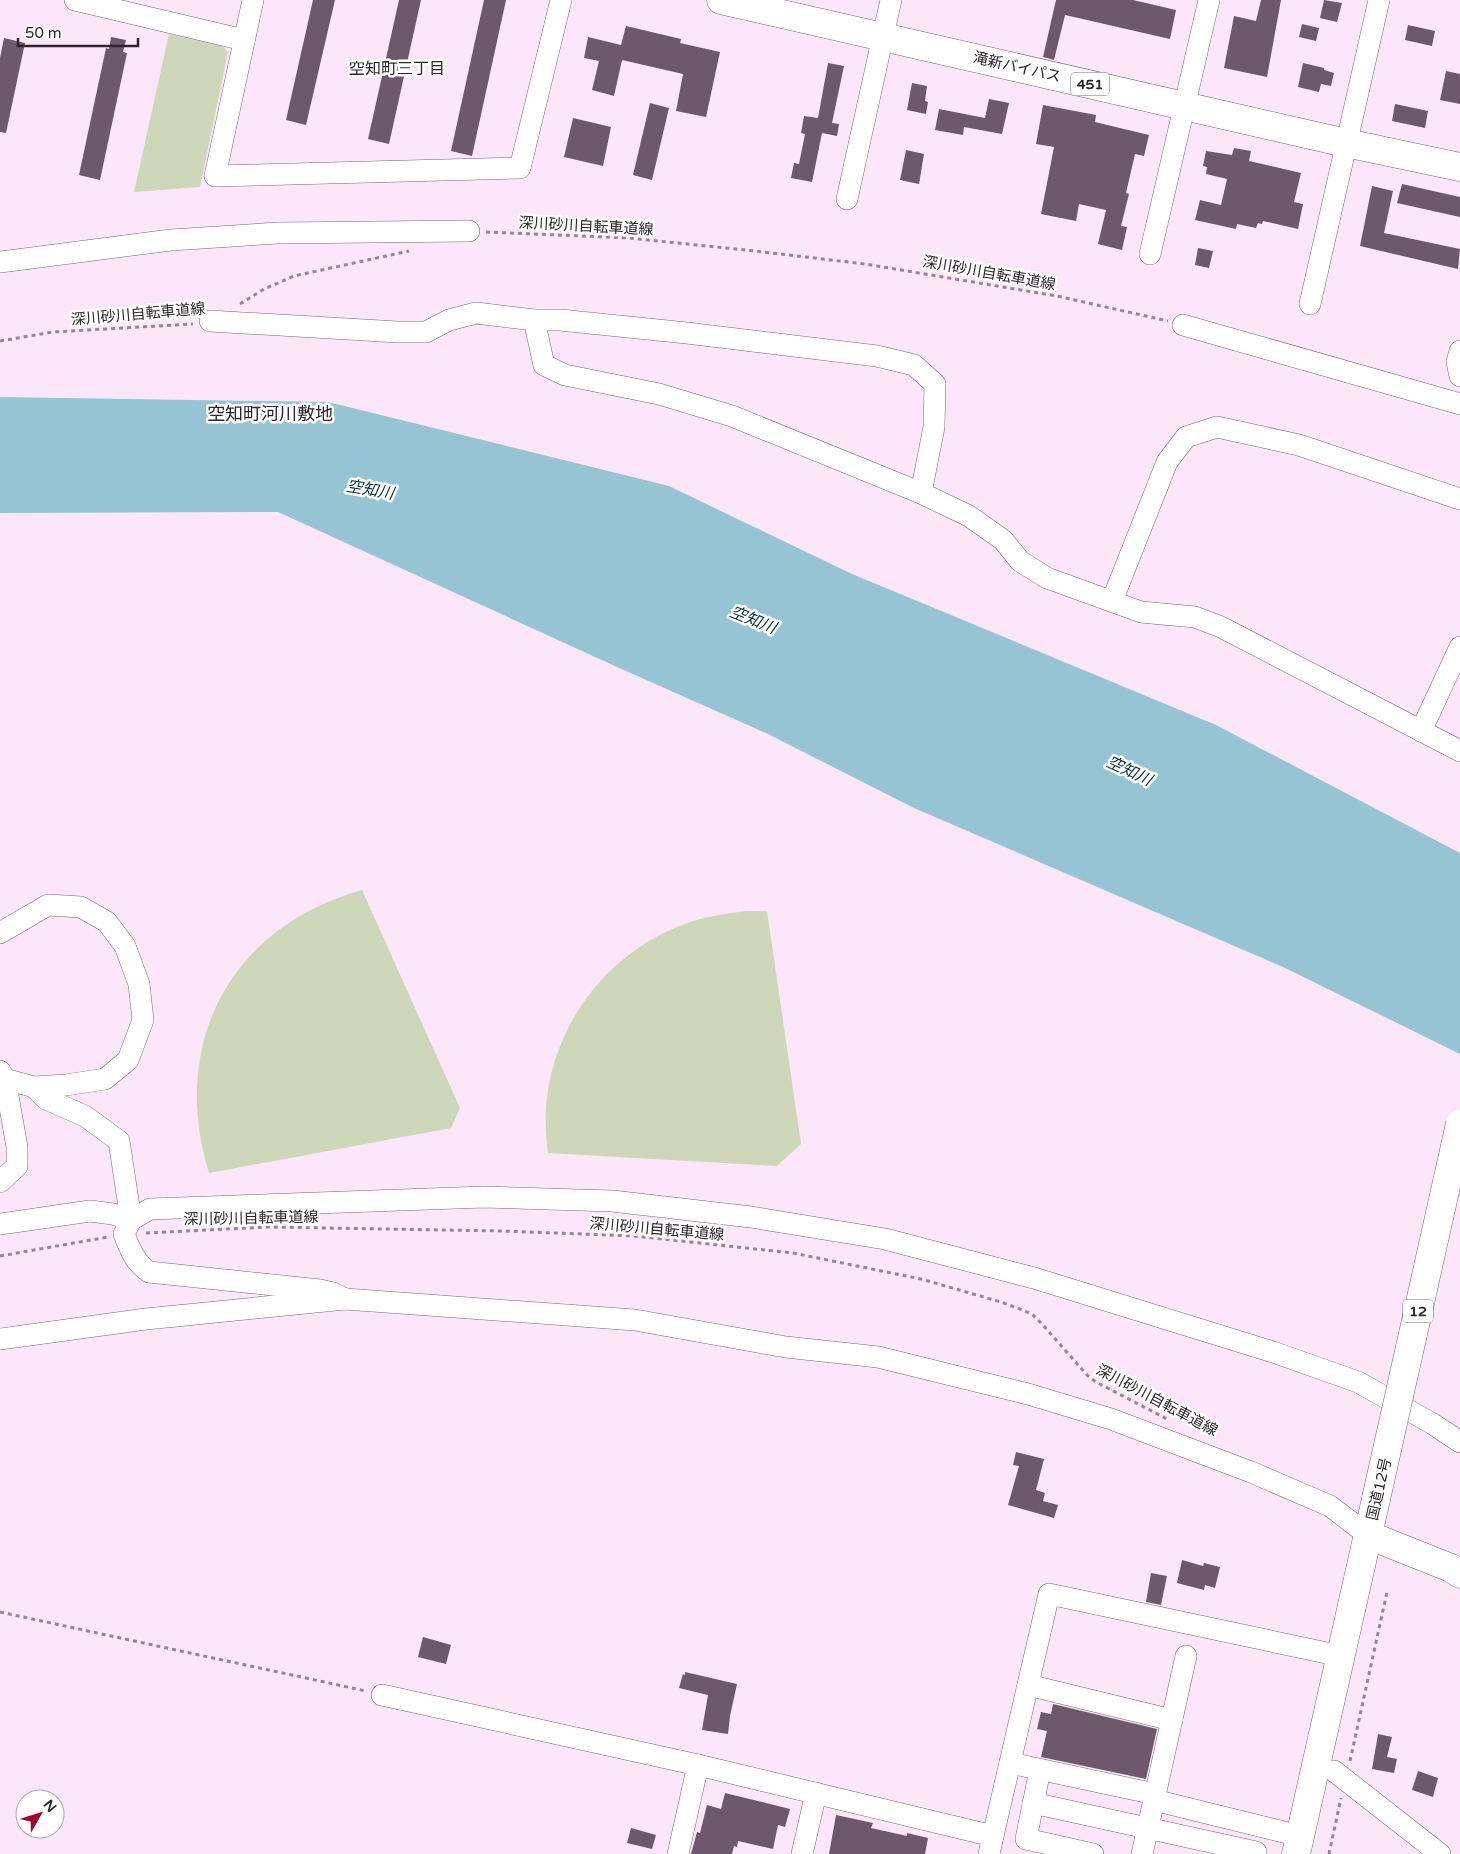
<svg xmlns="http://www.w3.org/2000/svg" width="1460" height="1854" viewBox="0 0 1460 1854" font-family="'Varela Round','Noto Sans JP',sans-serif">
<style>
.green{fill:#ced7b9}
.water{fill:#97c4d2}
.building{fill:#6e586c}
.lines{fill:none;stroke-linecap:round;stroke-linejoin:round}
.minor-casing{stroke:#7a6378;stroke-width:22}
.major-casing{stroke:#7a6378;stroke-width:29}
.highway-casing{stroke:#7a6378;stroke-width:29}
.path{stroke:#958694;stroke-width:3;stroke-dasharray:4 4;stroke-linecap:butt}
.minor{stroke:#fff;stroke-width:21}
.major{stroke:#fff;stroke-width:28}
.highway{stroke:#fff;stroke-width:28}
.highway-bridge-casing{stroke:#7a6378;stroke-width:29;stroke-linecap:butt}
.highway-bridge{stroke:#fff;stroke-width:28}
.labels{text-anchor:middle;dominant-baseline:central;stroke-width:5;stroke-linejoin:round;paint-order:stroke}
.shield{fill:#fff;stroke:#6c666c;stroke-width:1}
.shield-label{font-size:14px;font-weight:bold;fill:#2d242d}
.street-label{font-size:15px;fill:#2d242d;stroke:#fff}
.neighbourhood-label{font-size:16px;fill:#2d242d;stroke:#fff}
.water-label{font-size:16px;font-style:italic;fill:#06323c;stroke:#fff}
.quarter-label{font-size:18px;fill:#2d242d;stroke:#fff}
</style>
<rect width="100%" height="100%" fill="#fce7fa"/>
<g class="green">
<path d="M169 34 222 46 228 52 200 187 134 192Z"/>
<path d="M362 890 460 1108 451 1128 209 1173C169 1043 230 927 362 890Z"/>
<path d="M745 911H767L801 1144 777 1166 548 1153C546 1137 545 1122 546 1107 552 1026 606 954 682 925 702 917 724 914 745 911Z"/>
</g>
<path class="water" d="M0 397 328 402 669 486 852 574 1216 725 1460 853V1054L1283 967 914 808 768 734 617 667 278 512 0 513Z"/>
<g class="building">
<path d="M313 0H335L306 125 286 120Z"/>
<path d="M399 0H421L389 144 368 139Z"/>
<path d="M484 0H506L472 156 451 151Z"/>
<path d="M1056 0H1133L1176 10 1170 39 1065 15 1054 60 1043 57Z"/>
<path d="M1261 0H1281L1267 77 1224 68 1234 16 1256 21Z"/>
<path d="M1324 0 1342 3 1337 22 1320 18Z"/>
<path d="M1302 24 1319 28 1316 41 1299 37Z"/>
<path d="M1408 25 1435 31 1432 46 1405 40Z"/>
<path d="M626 26 681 39 680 43 720 52 706 117 676 111 683 74 622 60 614 96 592 90 599 61 584 58 588 37 621 45Z"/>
<path d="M111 37 126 40 123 52 127 53 100 180 79 175 106 48 109 49Z"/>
<path d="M4 38 25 43 6 133 0 132V58Z"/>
<path d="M828 63 844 66 832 123 839 124 837 136 822 133 812 182 791 178 794 163 799 164 805 134 801 133 804 116 818 118Z"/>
<path d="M1303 63 1324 68V70L1334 73 1331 86 1321 84 1319 92 1298 87Z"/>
<path d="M1446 71 1460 74V104L1440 100Z"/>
<path d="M912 83 927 86 925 101 928 102 926 114 907 110Z"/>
<path d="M989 99 1009 103 1002 134 964 127 963 135 935 130 939 109 985 118Z"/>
<path d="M650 103 669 108 652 180 633 175Z"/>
<path d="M1395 104 1428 111 1425 128 1392 121Z"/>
<path d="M1043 105 1096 115 1095 122 1149 135 1144 156 1135 154 1126 193 1129 194 1121 226 1127 227 1122 250 1098 244 1106 210 1079 204 1076 221 1041 214 1054 147 1036 144Z"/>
<path d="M573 118 611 127 603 166 564 157Z"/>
<path d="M1234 148 1251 151 1249 161 1301 173 1294 202 1303 204 1298 229 1263 221 1262 224 1258 223 1256 228 1237 224 1236 229 1195 220 1200 200 1221 205 1227 179 1206 174 1207 167 1203 166 1206 151 1232 155Z"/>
<path d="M906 150 924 154 919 184 900 180Z"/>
<path d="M1402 184 1460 197V217L1397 203Z"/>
<path d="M1372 186 1393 191 1384 233 1460 249 1458 269 1360 246Z"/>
<path d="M1198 248 1213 251 1209 268 1195 265Z"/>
<path d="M1016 1452 1044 1459 1036 1490 1045 1493 1043 1501 1058 1505 1054 1518 1008 1505 1019 1466 1013 1465Z"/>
<path d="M1182 1560 1203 1566 1204 1563 1220 1567 1215 1588 1205 1585 1204 1590 1177 1583Z"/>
<path d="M1151 1573 1167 1576 1161 1605 1146 1602Z"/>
<path d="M423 1637 451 1645 446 1664 418 1657Z"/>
<path d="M685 1672 737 1684 730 1716 728 1734 702 1730 708 1695 679 1688 683 1674 685 1675Z"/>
<path d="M1053 1704 1157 1729 1146 1779 1041 1757 1047 1731 1037 1729 1041 1712 1051 1714Z"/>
<path d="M1378 1734 1392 1737 1387 1757 1397 1759 1394 1773 1372 1769Z"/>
<path d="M1418 1771 1438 1778 1433 1797 1412 1790Z"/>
<path d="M725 1793 790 1809 785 1827 778 1825 773 1849 738 1841 737 1847 734 1846 732 1854H691L697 1832 700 1833 707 1805 721 1809Z"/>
<path d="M836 1815 873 1823 871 1828 907 1836V1833L928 1838 925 1854H829Z"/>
<path d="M631 1828 656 1835 652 1849 627 1843Z"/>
</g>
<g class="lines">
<g class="minor-casing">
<g id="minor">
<path d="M75 0 244 40"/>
<path d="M253 0 215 176 520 168 561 0"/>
<path d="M847 199 891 0"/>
<path d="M1150 254 1209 0"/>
<path d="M0 262 171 240 278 233 469 231"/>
<path d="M1310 304 1379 0"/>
<path d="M534 320 544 365 565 375 659 394 732 416 921 493 969 516 1003 540 1020 561 1047 578 1141 612 1195 617 1221 627 1460 751"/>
<path d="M210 321 398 332H426L449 320 476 313 534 320H560L687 333 877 356 914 365 935 384 934 427 921 493"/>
<path d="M1183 325 1460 404"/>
<path d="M1460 351 1457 362 1460 376"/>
<path d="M1112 601 1167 462 1186 437 1217 427 1299 445 1460 499"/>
<path d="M1421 731 1460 647"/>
<path d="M0 933 48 905 81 907 107 922 125 946 139 984 143 1020 128 1060 105 1079 66 1085 34 1087 5 1079 0 1071"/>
<path d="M34 1087 46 1099 85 1116 119 1141 131 1220"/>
<path d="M0 1182 17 1166V1147L5 1079"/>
<path d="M0 1224 90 1211 113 1214 131 1220"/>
<path d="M345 1299 333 1293 320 1290 149 1272C135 1263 130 1249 124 1234L131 1220 150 1209 484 1197 612 1201 751 1217 885 1239 1034 1278 1273 1352 1358 1382 1433 1424 1460 1442"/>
<path d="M0 1339 146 1319 345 1299 635 1320 786 1347 878 1357 1028 1394 1111 1419 1251 1472 1330 1506 1368 1535"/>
<path d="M1028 1685 1172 1720"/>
<path d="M382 1695 698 1765 993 1836 989 1854"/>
<path d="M1010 1763 1155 1794"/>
<path d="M1040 1770 1026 1839 1093 1854"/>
<path d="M1334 1771 1440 1854"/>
<path d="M1154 1800 1300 1836"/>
<path d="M1033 1803 1256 1852V1854"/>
<path d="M993 1836 1049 1594 1341 1656"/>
<path d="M678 1854 698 1765"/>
<path d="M802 1854 816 1793"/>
<path d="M1142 1854 1186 1656"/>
</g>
</g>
<g class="major-casing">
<path id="major" d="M1368 1535 1451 1568 1460 1574"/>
</g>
<g class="highway-casing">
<g id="highway">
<path d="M721 0 1346 143 1460 167"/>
<path d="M1296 1854 1376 1499"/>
</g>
</g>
<g class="path">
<path d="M486 232 629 238 755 251 865 264 1057 296 1168 321"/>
<path d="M240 304 264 289 294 276 409 251"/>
<path d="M0 341 53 332 193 324"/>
<path d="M146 1233 268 1227 502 1231 634 1236 793 1253 921 1279 1001 1302 1025 1311 1033 1315 1042 1324 1087 1375 1096 1382 1167 1419"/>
<path d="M0 1256 108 1237"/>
<path d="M0 1612 366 1691"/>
<path d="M1350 1761 1387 1592"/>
<path d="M1329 1854 1341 1798"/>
</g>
<use href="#minor" class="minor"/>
<use href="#major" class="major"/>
<use href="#highway" class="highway"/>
<g class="highway-bridge-casing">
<path id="highway-bridge" d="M1376 1499 1460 1124"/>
</g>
<use href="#highway-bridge" class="highway-bridge"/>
</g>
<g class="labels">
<g class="shield">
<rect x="1071" y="72.5" width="38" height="23" rx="4"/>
<rect x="1403" y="1299.5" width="30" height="23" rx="4"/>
</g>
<g class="shield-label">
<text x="1090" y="84">451</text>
<text x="1418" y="1311">12</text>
</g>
<g class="street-label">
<text transform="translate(1017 67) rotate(13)">滝新バイパス</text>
<text transform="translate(586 226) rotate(3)">深川砂川自転車道線</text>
<text transform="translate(989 273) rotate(10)">深川砂川自転車道線</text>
<text transform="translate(138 314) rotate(-5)">深川砂川自転車道線</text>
<text transform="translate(251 1218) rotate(-1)">深川砂川自転車道線</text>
<text transform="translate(657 1229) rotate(5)">深川砂川自転車道線</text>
<text transform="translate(1157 1400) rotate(28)">深川砂川自転車道線</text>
<text transform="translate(1379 1489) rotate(-77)">国道12号</text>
</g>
<g class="neighbourhood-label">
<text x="397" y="69">空知町三丁目</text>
</g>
<g class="water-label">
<text transform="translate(370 490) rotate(10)">空知川</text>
<text transform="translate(753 620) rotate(22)">空知川</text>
<text transform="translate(1129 771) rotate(25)">空知川</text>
</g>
<g class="quarter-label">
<text x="270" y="414">空知町河川敷地</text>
</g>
</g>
<g transform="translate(40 1814) rotate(51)"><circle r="24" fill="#ffffff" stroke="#aba7ab"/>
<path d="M0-4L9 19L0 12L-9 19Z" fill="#a2022d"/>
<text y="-8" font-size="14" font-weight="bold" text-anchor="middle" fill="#2d242d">N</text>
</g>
<path d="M18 38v8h120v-8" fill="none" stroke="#2d242d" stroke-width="2.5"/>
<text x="25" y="38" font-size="15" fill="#2d242d" stroke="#ffffff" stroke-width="4" paint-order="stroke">50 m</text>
</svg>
